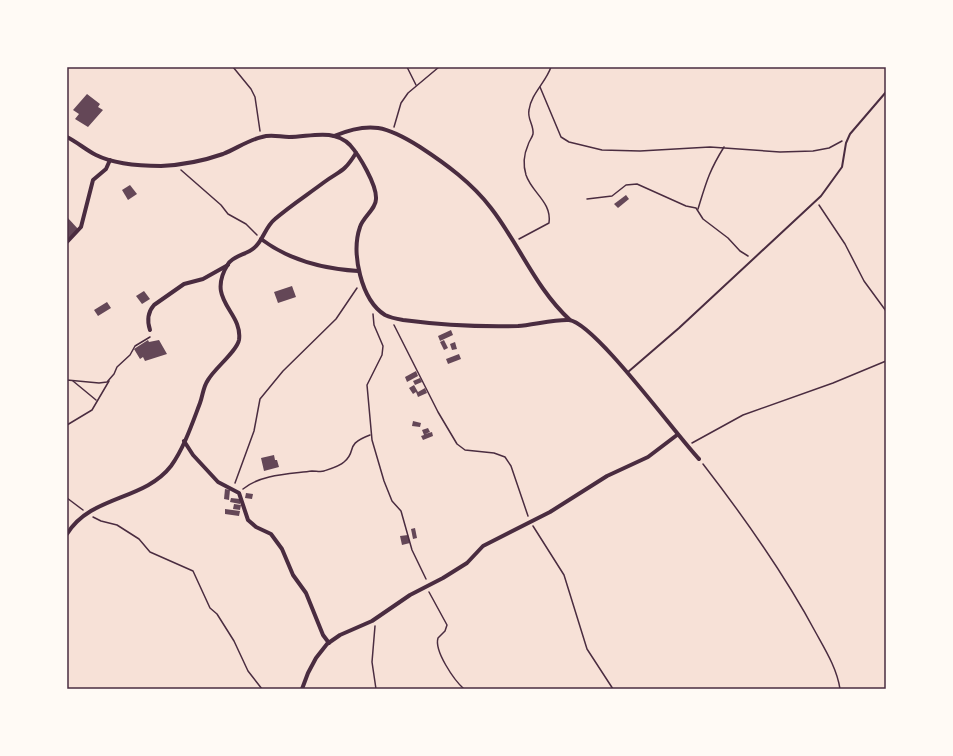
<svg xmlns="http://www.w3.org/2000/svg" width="953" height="756" viewBox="0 0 953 756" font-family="'Roboto Condensed',sans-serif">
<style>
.building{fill:#644757}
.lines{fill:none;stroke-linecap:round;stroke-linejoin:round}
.path{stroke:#4a2c40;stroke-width:1.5}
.service{stroke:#4a2c40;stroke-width:2}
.minor{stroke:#4a2c40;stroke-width:4}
.neatline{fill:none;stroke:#4a2c40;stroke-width:1.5}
</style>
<rect width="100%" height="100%" fill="#f7e1d7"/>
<g class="building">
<path d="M87 94 100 104 98 107 103 110 88 127 75 119 79 114 73 110Z"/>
<path d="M130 185 137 194 128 200 122 190Z"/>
<path d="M626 195 629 199 618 208 614 204Z"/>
<path d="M67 217 79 230 67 241Z"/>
<path d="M292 286 296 297 278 303 274 292Z"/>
<path d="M144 291 150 299 142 304 136 296Z"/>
<path d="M107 302 111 308 98 316 94 310Z"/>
<path d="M451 330 453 335 440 341 438 336Z"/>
<path d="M148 340 149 342 159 340 167 354 145 361 143 357 140 359 134 349Z"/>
<path d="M444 340 448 348 444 350 440 342Z"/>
<path d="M455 342 457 349 452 350 450 344Z"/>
<path d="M459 354 461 359 448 364 446 359Z"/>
<path d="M416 371 418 376 407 382 405 377Z"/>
<path d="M420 378 422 382 415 385 413 381Z"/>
<path d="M414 385 418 392 425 388 427 393 418 397 416 392 413 394 409 388Z"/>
<path d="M413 421 421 423 420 427 412 426Z"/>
<path d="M428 428 430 432 425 434 432 432 433 436 423 440 421 436 424 435 422 430Z"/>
<path d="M274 455 275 460H277L279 467 264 471 261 458Z"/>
<path d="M225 489 230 490 229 500 224 499Z"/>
<path d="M246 493 253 494 252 499 245 498Z"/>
<path d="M231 498 240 499V504L230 502Z"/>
<path d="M234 504 241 505 240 510 233 509Z"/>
<path d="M225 509 240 511 239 516 225 514Z"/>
<path d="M415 528 417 538 413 539 411 529Z"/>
<path d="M408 535 410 543 402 545 400 536Z"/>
</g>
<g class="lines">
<g class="path">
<path d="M233 67 251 89 255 97 260 131"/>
<path d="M407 67 416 85"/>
<path d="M540 87 561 137 569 142 602 150 640 151 710 147 780 152 813 151 829 148 842 141"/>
<path d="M394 127 401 103 408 93 439 67"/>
<path d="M181 170 221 205 228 214 246 224 257 235"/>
<path d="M587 199 612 196 626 185 637 184 686 206 696 208 703 219 728 238 740 251 748 256"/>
<path d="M819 205 845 244 864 281 886 311"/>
<path d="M698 209C706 183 709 171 724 147"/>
<path d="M519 239 549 223C552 202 532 193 526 175 523 165 524 154 528 145 529 141 532 138 533 134 534 125 527 119 529 110 531 94 546 82 551 67"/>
<path d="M373 314 374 325 383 346 382 355 367 385 372 440 384 481 392 501 401 511 412 550 426 579"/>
<path d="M394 325 438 412 457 444 465 450 494 453 505 457 511 466 528 516"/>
<path d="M67 380 99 383 107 382 114 374 117 367 130 355 135 346 150 337"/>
<path d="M73 381 96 400"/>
<path d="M67 425 92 410 109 381"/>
<path d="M692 443 743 415 833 383 886 361"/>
<path d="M703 464C744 517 784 573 816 633 826 651 837 669 840 689"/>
<path d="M235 483 254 431 260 399 283 371 336 319 357 288"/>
<path d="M243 489C261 474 290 474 312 471 316 471 321 472 324 471 330 469 340 466 344 462 358 451 343 445 370 435"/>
<path d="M67 498 83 510"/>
<path d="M93 517 101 521 117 525 139 539 150 552 193 571 210 608 217 614 234 641 248 671 262 689"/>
<path d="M533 526 564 575 587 649 613 689"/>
<path d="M429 592 447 625 445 631 438 638C434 651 454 680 464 689"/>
<path d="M375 626 372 662 376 689"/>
</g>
<path class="service" d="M628 372 679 328 821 196 842 167 846 143 850 134 886 92"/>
<g class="minor">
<path d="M334 136C370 121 387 126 420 147 446 164 472 183 491 208 519 244 536 289 570 320"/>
<path d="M67 137C77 142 86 150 96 155 114 164 140 166 161 166 182 165 203 161 223 154 236 149 248 140 262 137 271 134 280 137 289 137 310 137 333 128 350 145 359 155 377 185 376 199 376 209 363 217 360 227 351 253 361 300 385 315 391 318 397 319 403 320 441 325 480 327 518 326 532 325 557 319 569 320 595 323 676 435 699 459"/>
<path d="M261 239C289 260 324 269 358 271"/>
<path d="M67 242 81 227 93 180 106 169 110 160"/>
<path d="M150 330C147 321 147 313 154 305L184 284 203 279 228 265"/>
<path d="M184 441 193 455 218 482 239 493 248 520 256 527 271 534 282 549 293 575 306 593 323 635 329 643"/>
<path d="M67 534C91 495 144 501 171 466 184 448 192 424 200 403 203 395 203 387 208 380 214 369 237 351 239 340 243 311 205 301 228 264 234 255 246 255 254 248 263 241 265 227 275 219 290 206 307 195 323 183 340 170 343 174 356 153"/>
<path d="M302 689 308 673 316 658 327 644 340 635 372 621 410 595 443 578 467 563 483 546 550 512 607 476 648 457 677 435"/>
</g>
</g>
<rect width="953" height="756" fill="none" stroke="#fffaf5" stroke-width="136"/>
<rect x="68" y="68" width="817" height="620" class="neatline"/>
</svg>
